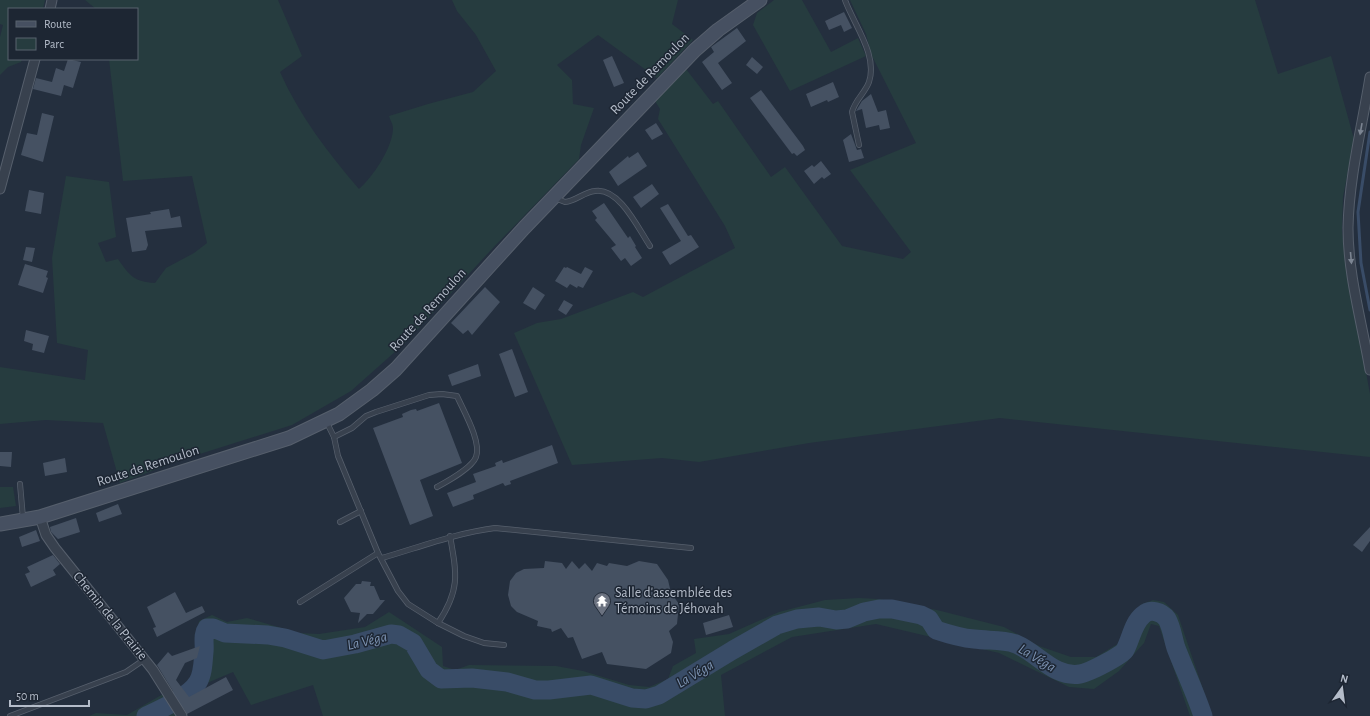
<svg xmlns="http://www.w3.org/2000/svg" width="1370" height="716" viewBox="0 0 1370 716" font-family="'Alegreya Sans',sans-serif">
<style>
.green{fill:#263c3f}
.lines{fill:none;stroke-linecap:round;stroke-linejoin:round}
.stream{stroke:#394c67;stroke-width:3}
.river{stroke:#394c67;stroke-width:19}
.building{fill:#455162}
.service-casing{stroke:#565f6c;stroke-width:6}
.minor-casing{stroke:#565f6c;stroke-width:11}
.secondary-casing{stroke:#565f6c;stroke-width:15}
.service{stroke:#38414e;stroke-width:4.5}
.minor{stroke:#38414e;stroke-width:9}
.secondary{stroke:#465061;stroke-width:13}
.oneway{fill:#7c8592}
.labels{text-anchor:middle;dominant-baseline:central;stroke-width:3;stroke-linejoin:round;paint-order:stroke}
.street-label{font-size:14px;fill:#b4bcc9;stroke:#1d2633}
.poi-label{font-size:14px;fill:#b4bcc9;stroke:#1d2633;text-anchor:start}
.water-label{font-size:15px;font-style:italic;fill:#7c92b1;stroke:#1d2633}
</style>
<rect width="100%" height="100%" fill="#242f3e"/>
<g class="green">
<path d="M0 0H45L43 9H9V59H22L21 62 8 67 0 75V37L3 25 0 24Z"/>
<path d="M85 0H278L302 56 280 72C299 115 328 153 359 189 373 177 393 147 393 128 393 124 390 120 389 116L428 104 473 92 496 71 476 35 457 11 452 0H678L672 24 693 40 657 78 598 35 557 65 572 80 573 104 594 108 581 145 579 159 491 250 406 342 351 391 292 425 184 459 120 483 103 423 46 420 0 424V367L85 380 88 350 57 343 52 258 66 176 109 182 116 237 98 243 106 262 118 259C129 275 134 282 155 283L166 268 194 253 207 243 192 176 123 181 109 59H137V9H96Z"/>
<path d="M774 0H802L831 52 858 38 866 56 790 91 753 25 757 13Z"/>
<path d="M850 0H1255L1278 74 1331 56 1354 139 1343 197 1342 231 1346 264 1370 394V457L1000 418 809 443 699 462 662 458 572 465 514 333 537 323 561 319 633 292 643 297 735 248 725 226 658 119 660 109 655 101 686 69 713 104 718 101 771 177 785 167 842 246 903 259 911 252 850 170 916 143 871 54 866 34Z"/>
<path d="M0 487H13L16 506 0 508Z"/>
<path d="M859 598 878 599 937 610 1004 627 1039 646 1071 657H1096L1119 643 1142 604 1153 600 1164 602 1178 615 1212 716H1190L1159 626 1151 624 1144 643 1119 671 1094 689 1069 687 999 653 876 624 792 637 721 675 725 716H323L313 685 251 705 233 672 200 686 206 674 210 645 196 640 199 621 212 615 227 622 247 618 299 633 319 634 365 627 389 612 442 647 443 666 455 670 469 665 556 666 583 671 629 685 649 687 668 679 673 666 696 653 694 639 729 634 779 612 825 600Z"/>
<path d="M163 694 176 716H89L96 713 127 715Z"/>
</g>
<g class="lines">
<path class="stream" d="M1370 132 1358 212 1361 263 1370 310"/>
<path class="river" d="M146 716C161 709 189 697 198 682 203 674 203 662 204 652 205 644 202 635 207 628H213L225 633 268 635 285 638 323 650 355 644 391 634 399 635 413 643 429 670 441 679 472 678 507 682 535 690H549L591 685 632 698 646 699 659 695 733 650 777 625 797 619 819 617 836 620 847 619 864 612 879 609H892L921 615 929 619 936 630C948 634 961 638 974 639 989 641 1002 639 1016 644 1038 653 1054 678 1080 674 1088 673 1121 656 1125 650 1131 639 1133 623 1143 615 1150 608 1162 612 1167 619 1172 628 1173 639 1176 648 1185 671 1195 692 1203 716"/>
</g>
<g class="building">
<path d="M844 12 852 28 844 32 841 25 829 30 825 21Z"/>
<path d="M737 28 746 41 718 63 732 83 722 90 702 62 714 52 711 47Z"/>
<path d="M612 56 624 83 614 87 603 60Z"/>
<path d="M752 57 763 67 757 74 746 65Z"/>
<path d="M68 59 81 62 73 88 64 85 61 96 33 89 36 78 52 82 56 68 64 71Z"/>
<path d="M833 82 839 97 828 102 827 100 811 107 806 94Z"/>
<path d="M761 90 803 146 805 150 797 156 794 153 792 154 750 98Z"/>
<path d="M871 94 878 112 886 110 890 128 880 130 879 125 866 128 862 109 856 111 862 101Z"/>
<path d="M42 113 54 116 43 162 21 155 27 133 37 135Z"/>
<path d="M656 123 663 134 652 140 645 130Z"/>
<path d="M851 134 857 150 861 149 864 158 849 162 843 140Z"/>
<path d="M638 152 647 166 618 186 609 172 628 156 629 158Z"/>
<path d="M821 161 831 174 824 179 822 177 814 184 804 171 812 165 814 167Z"/>
<path d="M652 184 659 194 641 208 633 197Z"/>
<path d="M29 190 44 193 41 214 25 211Z"/>
<path d="M604 203 628 238 630 236 636 246 635 247 642 258 631 266 625 258 621 261 611 248 616 245 595 220 597 218 592 211Z"/>
<path d="M668 204 688 236 691 235 699 247 670 265 662 252 681 241 660 208Z"/>
<path d="M169 209 171 218 180 216 182 227 145 231 148 245 146 250 132 252 126 218 151 214 150 212Z"/>
<path d="M26 247 35 248 32 262 23 260Z"/>
<path d="M25 264 48 271 46 277 48 278 43 293 18 285Z"/>
<path d="M564 267 566 268 567 267 581 274 585 267 593 271 583 288 578 286 577 288 570 284 567 288 555 281Z"/>
<path d="M485 287 500 302 472 335 468 330 463 334 451 323Z"/>
<path d="M533 287 545 295 535 310 523 303Z"/>
<path d="M564 300 573 305 566 315 558 310Z"/>
<path d="M26 330 49 336 44 353 32 350 33 344 24 341Z"/>
<path d="M512 349 528 392 515 397 499 354Z"/>
<path d="M478 364 481 376 452 386 448 375Z"/>
<path d="M439 403 462 463 420 480 433 516 410 525 373 428 403 417 402 414 411 410 416 409 417 411Z"/>
<path d="M552 445 558 463 510 481 511 484 505 486 503 483 473 495 474 499 453 507 447 493 476 482 473 474 496 466 495 463 502 460 503 463Z"/>
<path d="M0 452H12L11 467 0 466Z"/>
<path d="M65 458 67 472 45 476 43 463Z"/>
<path d="M118 504 122 514 99 522 96 513Z"/>
<path d="M76 518 80 532 58 539 51 532 50 527Z"/>
<path d="M1370 527V541L1362 552 1353 545Z"/>
<path d="M36 530 40 541 22 547 19 537Z"/>
<path d="M53 555 60 564 53 570 56 575 31 587 25 574 30 572 27 567Z"/>
<path d="M545 561 562 563 566 569 572 561 579 569 585 563 592 571 597 563 607 566 609 563 627 566 639 561 657 564 668 580 671 593 679 604 677 624 669 631 673 642 671 653 646 669 607 664 602 652 582 659 573 637 568 638 561 628 552 632 551 629 537 626 538 621 517 612 511 606 508 595 510 581 516 573 524 569 544 568Z"/>
<path d="M362 581 371 582 370 586H374L380 600H385L373 614H367L358 623 360 613 351 612 344 598 356 584H361Z"/>
<path d="M175 592 186 613 202 606 205 612 157 637 153 628 156 627 147 607Z"/>
<path d="M729 615 733 627 706 635 703 623Z"/>
<path d="M200 646 197 658 185 663 176 680 189 697 226 677 233 690 187 714 157 665 168 652 172 656Z"/>
</g>
<g class="lines">
<g class="service-casing">
<g id="service">
<path d="M845 0C854 25 878 55 869 82 865 93 855 100 852 112L859 145"/>
<path d="M555 198 565 202C576 201 584 192 595 191 619 187 638 228 650 246"/>
<path d="M326 421 334 437 338 456 378 553 398 591 408 604 438 623 464 636 484 643 504 645"/>
<path d="M334 437 352 428 366 416 376 412 429 395 442 394 457 396C463 410 482 442 476 457 472 468 448 481 437 487"/>
<path d="M20 484 23 518"/>
<path d="M340 522 361 511"/>
<path d="M382 558C420 547 456 533 495 528L691 548"/>
<path d="M300 602 378 553"/>
<path d="M438 623C460 590 457 575 450 536"/>
<path d="M10 716 126 672 145 659"/>
</g>
</g>
<g class="minor-casing">
<g id="minor">
<path d="M50 9 52 0"/>
<path d="M1370 77C1362 127 1349 177 1348 228 1348 275 1362 323 1370 370"/>
<path d="M0 189 35 59"/>
<path d="M40 517 46 535 55 548 153 670 182 716"/>
</g>
</g>
<g class="secondary-casing">
<path id="secondary" d="M0 524 40 517 289 438 339 414 372 390 396 369 524 228 695 50 718 30 760 0"/>
</g>
<use href="#service" class="service"/>
<use href="#minor" class="minor"/>
<use href="#secondary" class="secondary"/>
</g>
<defs><path id="oneway-solid" d="M-6-.8H1V-3.2L6.5 0L1 3.2V.8H-6Z"/></defs>
<g class="oneway">
<use href="#oneway-solid" transform="translate(1361 129) rotate(100)"/>
<use href="#oneway-solid" transform="translate(1351 258) rotate(85)"/>
</g>
<defs>
<g id="temple-pin" transform="scale(0.9)"><path d="M0 17L-7.5 6A9.5 9.5 0 1 1 7.5 6Z" fill="#6b7280" stroke="#1d2633"/><path d="M0-6L5-2H3V0L6.5 2.5H4V6H1.5V3h-3V6H-4V2.5H-6.5L-3 0V-2H-5Z" fill="#fff"/></g>
</defs>
<g fill-rule="evenodd">
<use href="#temple-pin" x="602" y="601"/>
</g>
<g class="labels">
<g class="street-label">
<text transform="translate(650 74) rotate(-46)">Route de Remoulon</text>
<text transform="translate(428 310) rotate(-48)">Route de Remoulon</text>
<text transform="translate(148 466) rotate(-18)">Route de Remoulon</text>
<text transform="translate(110 616) rotate(51)">Chemin de la Prairie</text>
</g>
<g class="poi-label">
<text x="615" y="593">Salle d'assemblée des<tspan x="615" dy="16">Témoins de Jéhovah</tspan></text>
</g>
<g class="water-label">
<text transform="translate(367 641) rotate(-13)">La Véga</text>
<text transform="translate(1037 658) rotate(31)">La Véga</text>
<text transform="translate(695 674) rotate(-31)">La Véga</text>
</g>
</g>
<rect x="8" y="8" width="130" height="52" fill="#1d2633" stroke="#59626f"/>
<rect x="16" y="21" width="20" height="6" fill="#465061" stroke="#59626f"/>
<text x="44" y="28" font-size="12" fill="#b4bcc9">Route</text>
<rect x="16" y="38" width="20" height="12" fill="#263c3f" stroke="#59626f"/>
<text x="44" y="48" font-size="12" fill="#b4bcc9">Parc</text>
<g transform="translate(1342 688) rotate(14)" stroke="#1d2633" stroke-width="3" paint-order="stroke">
<path d="M0-3L7 15L0 10L-7 15Z" fill="#b4bcc9"/>
<text y="-6" font-size="11" font-weight="bold" text-anchor="middle" fill="#b4bcc9">N</text>
</g>
<path d="M10 700v6h79v-6" fill="none" stroke="#b4bcc9" stroke-width="2"/>
<text x="16" y="700" font-size="12" fill="#b4bcc9" stroke="#1d2633" stroke-width="3" paint-order="stroke">50 m</text>
</svg>
